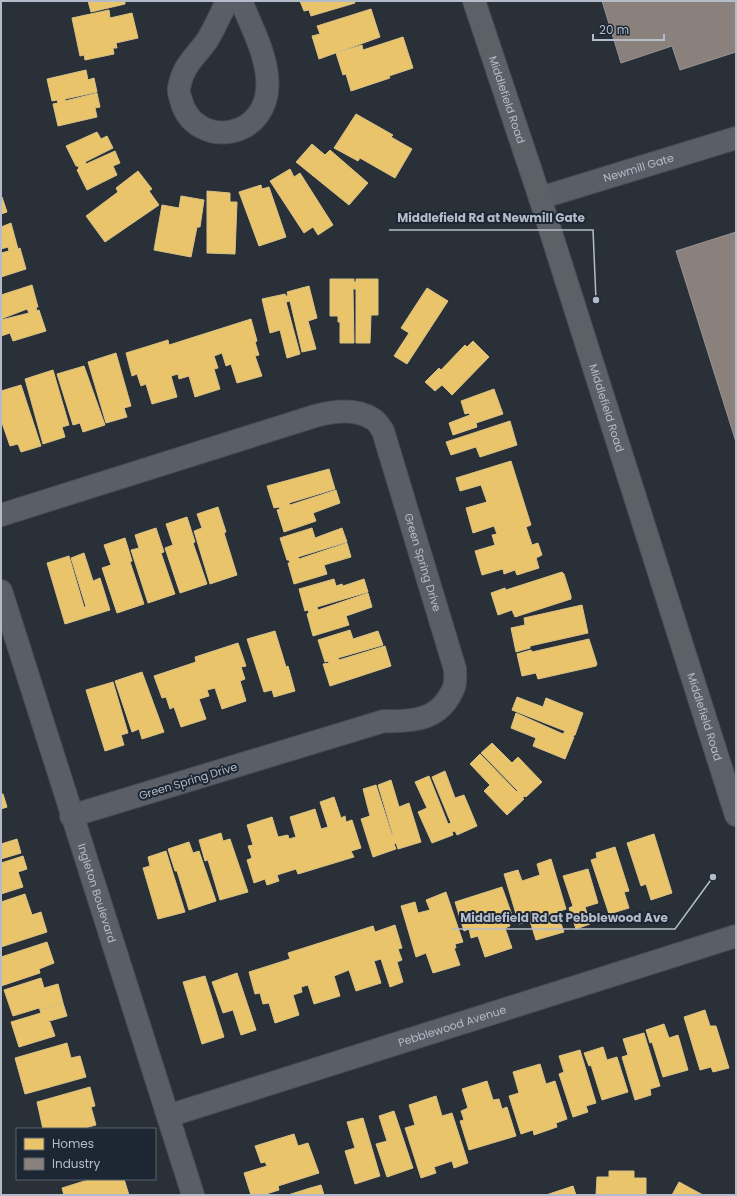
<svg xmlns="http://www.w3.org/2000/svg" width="737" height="1196" viewBox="0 0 737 1196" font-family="Poppins,sans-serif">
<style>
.homes{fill:#e9c46a;stroke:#d9c286}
.industry{fill:#8a817c;stroke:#979393}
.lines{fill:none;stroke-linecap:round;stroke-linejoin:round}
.minor-casing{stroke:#484c53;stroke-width:24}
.major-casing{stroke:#484c55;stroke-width:24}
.minor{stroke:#5a5e66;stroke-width:22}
.major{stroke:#5c6168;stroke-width:22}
.labels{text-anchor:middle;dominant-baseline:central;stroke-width:4;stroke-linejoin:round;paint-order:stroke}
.street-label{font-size:11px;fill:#b4bcc9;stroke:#1d2633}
.leader{fill:none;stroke:#b4bcc9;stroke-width:1.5}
.callout-dot{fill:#b4bcc9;stroke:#1d2633;stroke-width:1.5}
.callout-label{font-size:12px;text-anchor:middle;font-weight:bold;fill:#b4bcc9;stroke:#1d2633;stroke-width:4;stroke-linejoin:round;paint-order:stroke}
</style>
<rect width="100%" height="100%" fill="#2a3038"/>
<g class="homes">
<path d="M88 1H125V4L91 12Z"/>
<path d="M300 1H354L355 3 311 16 309 10 304 11Z"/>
<path d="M371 9 380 37 319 59 312 36 320 34 317 26Z"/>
<path d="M109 10 110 18 132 13 138 38 116 43 117 48H113L114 54 85 60 84 55 80 56 72 18Z"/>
<path d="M403 37 413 68 389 76 390 78 351 91 346 74 343 75 336 53 362 45 363 50Z"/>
<path d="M86 70 88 80 94 78 97 92 65 99V101L97 93 100 107 95 108 97 117 58 126 53 104 58 103 57 100 52 101 47 79Z"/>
<path d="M356 114 393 135 391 137 412 149 395 178 360 158 358 161 334 148Z"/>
<path d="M97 132 101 139 107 136 113 148 85 162 86 164 115 151 120 163 113 166 117 175 87 190 77 170 79 168 78 166H76L66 146Z"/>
<path d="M312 144 325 155 330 150 368 183 349 205 296 162Z"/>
<path d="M290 169 294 177 300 173 333 225 318 235 313 227 304 233 270 181Z"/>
<path d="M138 171 152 189 149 191 159 205 105 242 86 216 118 192 116 188Z"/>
<path d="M261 185 262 189 269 187 286 237 259 246 239 192Z"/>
<path d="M207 191 230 193V202H237L235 254 207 253Z"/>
<path d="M181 196 204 200 200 227H197L191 257 154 250 162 205 179 208Z"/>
<path d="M2 197 7 212 1 214V198Z"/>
<path d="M11 223 18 249 20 248 26 269 1 277V253L9 251 8 247 1 249V227Z"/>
<path d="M330 279H354V282H356V279H378V315H371L370 343H356V289H353L354 343H340V322H338V316H330Z"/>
<path d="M32 285 38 307H36L37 311 39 310 46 331 13 341 10 333 1 336V320L29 313 27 309 1 319V295Z"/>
<path d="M309 286 317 318 308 321 316 349 302 352 290 301 286 302 300 354 287 358 280 330 270 333 262 299 285 294 286 296H288L287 292Z"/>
<path d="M427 288 448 301 407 364 394 356 409 333 401 328Z"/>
<path d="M251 319 257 341 255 342 259 355 255 356 262 376 237 383 231 364 226 366 222 353 214 356 218 368 214 369 220 389 195 397 189 376 179 379 178 374 171 376 177 397 152 404 146 384 141 386 137 374 132 376 126 353 168 340 169 345Z"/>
<path d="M473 341 489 357 452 395 442 385 435 391 425 382 439 368 441 370 465 345 467 347Z"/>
<path d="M116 353 131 406 124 408 127 417 106 423 88 362Z"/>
<path d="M84 366 105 425 83 432 80 423 73 425 57 374Z"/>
<path d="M53 370 69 425 62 427 65 437 43 444 25 379Z"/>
<path d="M21 385 41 446 21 452 18 444 10 446 1 420V391Z"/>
<path d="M494 389 503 414 476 423 477 427 453 435 449 423 470 415 469 413 465 414 461 401Z"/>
<path d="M510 421 517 445 480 457 476 447 451 455 446 442Z"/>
<path d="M511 461 531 525 526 527 532 545 538 543 542 555 536 558 539 568 517 575 515 570 504 574 503 569 482 575 475 551 495 545 492 535 497 534 494 526 473 533 466 508 487 502 481 485 460 491 456 478Z"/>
<path d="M329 469 335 489 289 503 290 505 336 490 340 503 313 513 316 521 284 532 277 510 280 509 279 507 274 508 267 486Z"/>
<path d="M218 507 226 532 224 533 237 575 210 584 194 531 202 528 197 514Z"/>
<path d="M187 517 195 542 193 543 207 584 180 593 165 548 173 545 166 524Z"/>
<path d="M156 528 164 552 161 553 175 594 148 603 131 550 139 548 135 535Z"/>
<path d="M312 528 315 538 342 528 347 542 298 557 299 559 347 543 351 557 324 565 327 574 294 584 288 563H290L289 560H287L280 538Z"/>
<path d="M125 538 132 561 130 562 144 604 117 613 102 568 111 565 104 545Z"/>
<path d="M84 553 93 581 100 578 110 610 65 624 47 563 69 556 84 607H86L71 558Z"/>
<path d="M562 572 564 574 571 596V599L515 617 512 610 498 615 491 593 505 588 506 590Z"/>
<path d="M334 579 336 586 342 584 343 586 364 579 368 592 317 607 318 610 368 593 372 607 346 616 349 625 313 636 307 614 309 613 308 610 305 611 299 589Z"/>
<path d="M582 605 588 633 530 646V648L516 652 511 628 525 625 524 618Z"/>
<path d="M350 630 353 639 378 631 383 645 338 658 339 660 385 646 391 666 330 686 323 664 329 663 328 661 325 662 318 640Z"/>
<path d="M275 631 286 667 288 666 295 691 274 697 272 690 264 692 247 639Z"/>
<path d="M589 639 597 664 596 666 538 679 536 673 522 676 517 654 531 650 532 652Z"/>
<path d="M238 643 246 666 241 667 245 679 240 681 246 701 222 709 215 688 207 690 209 696 199 699 206 719 181 727 174 707 170 709 166 697 162 698 154 676 196 662 195 657Z"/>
<path d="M142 672 164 732 142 739 139 729 132 732 115 681Z"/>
<path d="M113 682 128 733 121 735 124 745 105 751 86 690Z"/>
<path d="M517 697 543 707 546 698 583 713 575 735 572 736 574 737 565 759 533 746 536 738 511 728 516 713 563 734 565 731 512 710Z"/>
<path d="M492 743 512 763 518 757 542 782 526 797 525 796 522 798 524 799 507 815 484 791 490 785 470 764 480 754 517 792 518 791 481 753Z"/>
<path d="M445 771 455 798 464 795 477 826 457 835 455 831 452 832 453 835 432 843 418 812 427 808 415 782 429 776 448 824 451 823 432 777Z"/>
<path d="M391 780 399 807 409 803 421 842 398 849 396 843 394 844 396 849 373 857 361 819 370 816 363 789 376 785 392 835H393L378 785Z"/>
<path d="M1 794H3L7 807 1 809Z"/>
<path d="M334 797 341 818 345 816 346 822 352 820 361 848 351 851 354 857 298 874 296 869 277 875 279 881 267 885 265 879 254 883 247 860 252 858 248 846 253 845 247 825 272 817 278 837 288 835 289 839 296 837 290 817 315 809 321 829 328 827 320 802Z"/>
<path d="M221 833 223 841 230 839 248 892 220 900 208 860 205 861 199 840Z"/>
<path d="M654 834 672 893 651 900 646 884 641 886 627 843Z"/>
<path d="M17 839 21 853 1 859V844Z"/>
<path d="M189 842 193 853 199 851 216 901 189 910 177 871H175L168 849Z"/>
<path d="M615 847 629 891 624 892 629 908 609 914 591 860 597 858 596 853Z"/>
<path d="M166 851 185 912 158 919 143 868 150 866 148 857Z"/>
<path d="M23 856 27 869 18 872 23 887 1 894V863Z"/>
<path d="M551 859 566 909 557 912 564 932 536 940 530 921 519 924 504 874 518 870 522 881 540 875 537 864Z"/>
<path d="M588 869 598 903 585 907 590 924 576 929 569 908 573 906 563 876Z"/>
<path d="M502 887 512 915 507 917 510 926 505 928 512 948 485 957 478 936 471 938 469 929 464 931 455 902Z"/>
<path d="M446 892 463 942 455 944 456 948H454L460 965 433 973 426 953 416 957 401 906 415 902 418 913 430 910 426 900Z"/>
<path d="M25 894 32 915 41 912 47 932 1 947V902Z"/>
<path d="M395 925 402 948 398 949 402 960 397 962 403 982 390 987 381 959 374 961 381 983 356 991 349 970 334 976 340 996 314 1004 308 985 301 987 302 992 293 995 299 1015 275 1023 269 1003 263 1004 260 993 255 994 249 972 290 959 288 953 373 926 375 932Z"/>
<path d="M47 942 54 963 39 969 40 973 1 986V957Z"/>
<path d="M237 973 256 1030 241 1035 233 1010 223 1013 212 982Z"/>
<path d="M205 976 224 1037 202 1044 183 982Z"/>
<path d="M41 978 44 988 58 984 63 1003 40 1010 39 1008 13 1016 4 990Z"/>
<path d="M63 1003 67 1016 46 1022H50L55 1036 19 1047 11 1022 41 1013 40 1010Z"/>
<path d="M705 1010 710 1026H716L729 1068 713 1072 711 1067 700 1070 684 1017Z"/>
<path d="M664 1024 669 1038 678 1035 688 1070 663 1077 652 1042 650 1043 646 1030Z"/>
<path d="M644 1033 660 1086 650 1089 651 1095 635 1100 622 1057 628 1055 623 1039Z"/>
<path d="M67 1043 71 1058 80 1056 86 1077 25 1094 15 1058Z"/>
<path d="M603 1047 607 1060 617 1057 628 1092 602 1100 591 1065 589 1066 584 1053Z"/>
<path d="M580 1050 596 1103 586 1106 588 1112 573 1117 559 1074 564 1072 559 1056Z"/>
<path d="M540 1064 546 1084 555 1081 567 1119 556 1123 557 1127 534 1135 533 1130 521 1134 509 1096 519 1093 513 1072Z"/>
<path d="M487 1081 493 1100 499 1099 502 1109 507 1107 516 1136 469 1150 460 1121 464 1120 461 1111 468 1108 462 1089Z"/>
<path d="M90 1087 95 1106 91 1107 96 1125 81 1129H43L37 1102Z"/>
<path d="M436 1096 442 1116 452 1113 468 1163 454 1168 452 1161 434 1167 436 1173 421 1178 405 1128 415 1125 409 1105Z"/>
<path d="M394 1111 413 1168 387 1177 376 1144 387 1141 379 1116Z"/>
<path d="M363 1118 380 1176 355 1184 345 1151 355 1148 347 1122Z"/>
<path d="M294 1134 298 1146 308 1143 319 1173 278 1186 279 1190 263 1195H251L244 1173 267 1166 265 1162 261 1163 255 1146Z"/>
<path d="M609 1171H634V1178H646V1195H596L597 1177H609Z"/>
<path d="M124 1179 129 1195H64L62 1188 91 1179Z"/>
<path d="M679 1182 703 1195H672Z"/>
<path d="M321 1185 324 1195H288L310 1188Z"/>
<path d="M573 1186 576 1195H546Z"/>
</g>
<g class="industry">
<path d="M602 1H736V52L680 70 672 46 621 63Z"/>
<path d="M736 232V442L676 251Z"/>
</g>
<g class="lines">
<g class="minor-casing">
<g id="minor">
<path d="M227 1C221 14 215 27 208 39 196 57 183 64 179 88 178 92 180 96 181 100 194 151 274 141 267 76 265 52 250 23 241 1"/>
<path id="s1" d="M540 198 736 138"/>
<path id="s2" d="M1 515 315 416C333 411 356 408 373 419 377 421 381 428 383 431L455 669C455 674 456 682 454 687 441 720 414 722 384 721L71 816"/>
<path id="s3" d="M1 591 193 1195"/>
<path id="s4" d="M168 1116 736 936"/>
</g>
</g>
<g class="major-casing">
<g id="major">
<path id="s5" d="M474 1 540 198 736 815"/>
</g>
</g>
<use href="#minor" class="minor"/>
<use href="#major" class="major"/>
</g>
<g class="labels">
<g class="street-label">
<text stroke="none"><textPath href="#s5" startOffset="104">Middlefield Road</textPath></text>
<text stroke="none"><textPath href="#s1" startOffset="103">Newmill Gate</textPath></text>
<text stroke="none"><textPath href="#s5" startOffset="428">Middlefield Road</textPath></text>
<text stroke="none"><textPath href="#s2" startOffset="542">Green Spring Drive</textPath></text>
<text stroke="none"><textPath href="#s5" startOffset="752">Middlefield Road</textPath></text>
<text transform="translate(188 781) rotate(-17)">Green Spring Drive</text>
<text stroke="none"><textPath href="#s3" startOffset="317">Ingleton Boulevard</textPath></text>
<text stroke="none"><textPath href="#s4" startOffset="298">Pebblewood Avenue</textPath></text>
</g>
</g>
<path class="leader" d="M596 300L593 230H389M713 877L675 929H452"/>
<g class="callout-dot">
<circle cx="596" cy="300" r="4"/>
<circle cx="713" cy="877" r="4"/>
</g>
<g class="callout-label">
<text x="491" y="222">Middlefield Rd at Newmill Gate</text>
<text x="564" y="922">Middlefield Rd at Pebblewood Ave</text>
</g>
<rect width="737" height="1196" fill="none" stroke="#b4bcc9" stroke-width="4"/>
<rect x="16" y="1128" width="140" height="52" fill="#1d2633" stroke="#59626f"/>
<rect x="24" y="1138" width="20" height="12" fill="#e9c46a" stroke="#59626f"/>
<text x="52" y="1148" font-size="12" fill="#b4bcc9">Homes</text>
<rect x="24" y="1158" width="20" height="12" fill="#8a817c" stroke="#59626f"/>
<text x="52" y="1168" font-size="12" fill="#b4bcc9">Industry</text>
<path d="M593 34v6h71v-6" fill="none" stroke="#b4bcc9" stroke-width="2"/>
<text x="599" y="34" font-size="12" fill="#b4bcc9" stroke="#1d2633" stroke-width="3" paint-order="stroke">20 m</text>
</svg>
